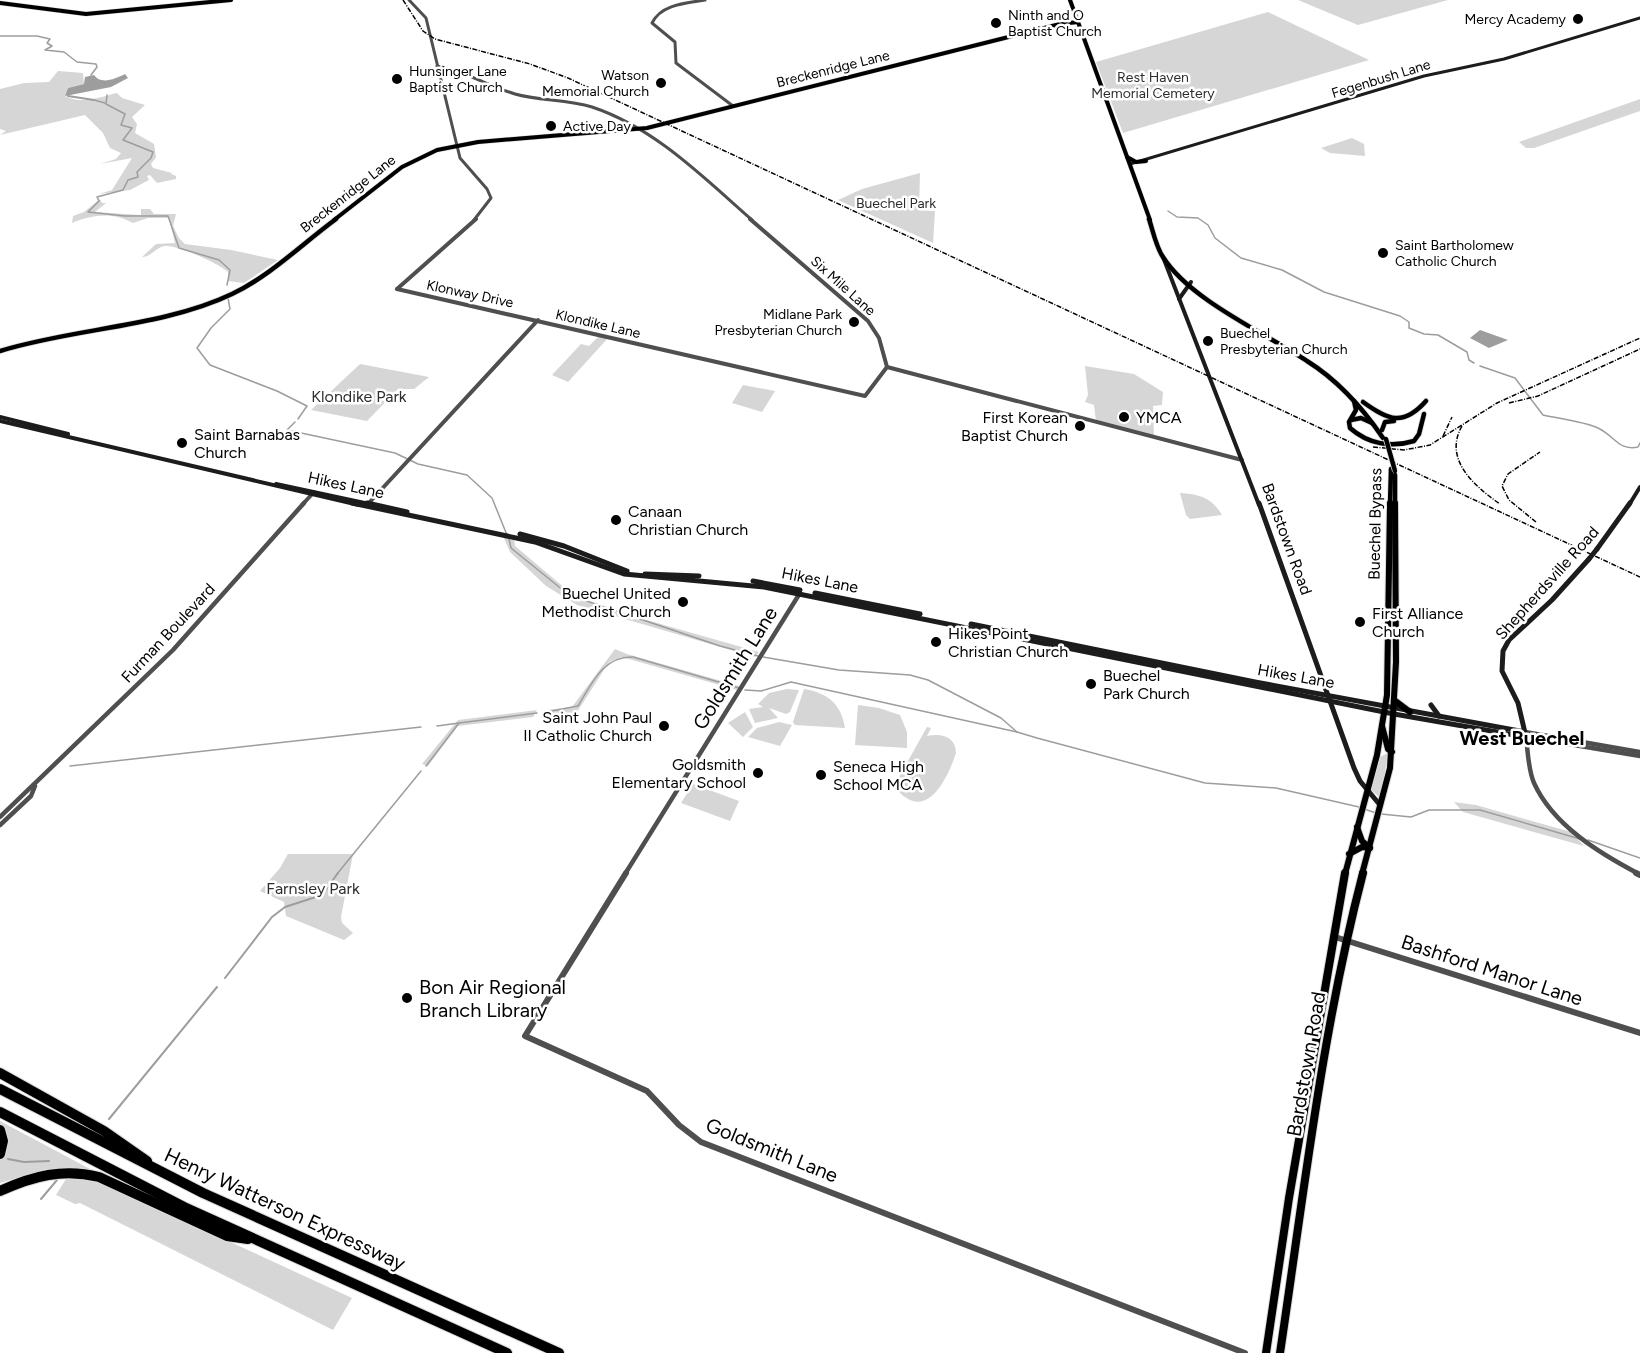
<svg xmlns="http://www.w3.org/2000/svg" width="1640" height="1353" viewBox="0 0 1640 1353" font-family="Figtree,sans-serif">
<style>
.green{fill:#d6d6d6}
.water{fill:#9d9d9d}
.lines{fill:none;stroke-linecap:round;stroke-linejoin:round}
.stream-far1{stroke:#9d9d9d;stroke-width:1.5}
.stream{stroke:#9d9d9d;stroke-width:2}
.canal{stroke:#9d9d9d;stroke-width:2}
.primary-far3-casing{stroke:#dbdbdb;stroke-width:5}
.primary-far2-casing{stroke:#dbdbdb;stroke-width:6}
.primary-far1-casing{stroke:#dbdbdb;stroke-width:8}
.primary-casing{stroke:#dbdbdb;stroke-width:10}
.motorway-casing{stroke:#dbdbdb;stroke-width:12}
.tertiary-far3{stroke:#4f4f4f;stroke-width:3}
.tertiary-far2{stroke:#4f4f4f;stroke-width:4}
.tertiary-far1{stroke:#4f4f4f;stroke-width:4.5}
.tertiary{stroke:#4f4f4f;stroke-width:6}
.secondary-far2{stroke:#1c1c1c;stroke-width:3}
.secondary-far1{stroke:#1c1c1c;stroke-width:4}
.secondary{stroke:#1c1c1c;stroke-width:5}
.primary-far3{stroke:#000;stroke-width:4}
.primary-far2{stroke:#000;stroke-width:4.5}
.primary-far1{stroke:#000;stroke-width:6}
.primary{stroke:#000;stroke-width:8}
.motorway{stroke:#000;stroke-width:10}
.rail{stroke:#000;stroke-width:1.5;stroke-dasharray:5 1.5 1 1.5;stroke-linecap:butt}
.primary-bridge-casing{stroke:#dbdbdb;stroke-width:6;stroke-linecap:butt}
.secondary-bridge{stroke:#1c1c1c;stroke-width:5}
.primary-bridge{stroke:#000;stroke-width:4.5}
.poi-dot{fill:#000;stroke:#fff;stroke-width:2}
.labels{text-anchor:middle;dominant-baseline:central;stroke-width:5;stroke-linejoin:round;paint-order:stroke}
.far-poi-label{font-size:14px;fill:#000;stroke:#fff;text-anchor:start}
.far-street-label{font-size:14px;fill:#000;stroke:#fff}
.far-park-label{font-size:14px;fill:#2d2d2d;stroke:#fff}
.park-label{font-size:16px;fill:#2d2d2d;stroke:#fff}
.poi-label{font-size:16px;fill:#000;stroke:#fff;text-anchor:start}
.street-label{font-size:16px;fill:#000;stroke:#fff}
.near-street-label{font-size:20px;fill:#000;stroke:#fff}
.quarter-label{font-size:20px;font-weight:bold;fill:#000;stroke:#fff}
.near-poi-label{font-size:20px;fill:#000;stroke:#fff;text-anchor:start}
</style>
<rect width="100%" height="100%" fill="#fff"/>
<g class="green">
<path d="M1298 0H1448L1358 25Z"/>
<path d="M1268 12 1369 60 1123 133 1096 62Z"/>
<path d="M58 71 83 73 84 84 68 88 65 96C82 105 100 97 117 93L122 98 145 105 132 117 137 124 135 133 154 144 156 157 151 164 153 168 172 173 171 174 176 176V179L157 183 150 175 147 176 149 180 130 190 99 194 112 190 132 158 100 164 116 159 121 153 110 148 103 133 85 115 0 135 6 131 0 129V89L24 83 49 82Z"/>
<path d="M1640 99V111L1534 148H1526L1519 142Z"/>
<path d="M1352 138 1364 144 1365 156 1330 153 1321 148Z"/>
<path d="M920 173 919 210 935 211 933 243 838 200 862 189Z"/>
<path d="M100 199 102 203H106L95 212 141 215V209H150L154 214H176L173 226 179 238 185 244 231 250 278 260 244 283 228 281V272C218 263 179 246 167 246 157 245 152 257 142 257L156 244 175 243 169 218H148L133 223C113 212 94 214 72 223L73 216 84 212Z"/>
<path d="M599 336 608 338 568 382 552 375 581 344 589 346Z"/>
<path d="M360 364 429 377 414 389H398L367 421 311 410Z"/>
<path d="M1085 366 1134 374 1163 392 1162 405 1153 406 1154 437 1096 421 1094 405 1085 402 1088 395Z"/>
<path d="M743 385 775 391 762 412 732 403Z"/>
<path d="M1180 493C1200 494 1212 498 1222 515L1190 519 1186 515Z"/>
<path d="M503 536 514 538 515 546 573 595 601 607 759 652 755 657 577 605 546 586 510 552Z"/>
<path d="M615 649 627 654 739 686 737 690 622 657 609 662 577 712 544 716 547 710 572 707Z"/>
<path d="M787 689 799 690 790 712 786 714 769 708 778 718 755 723 749 709 763 707 758 704 769 693Z"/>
<path d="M804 689C828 693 841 704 845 728L795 725 793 722Z"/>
<path d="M858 705 879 708 900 715 907 732V748L855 745Z"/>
<path d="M537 710 533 717 458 726 428 766 422 764 458 720Z"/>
<path d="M745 712 753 727 743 737 728 723Z"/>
<path d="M779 722 792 725 780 746 748 737 757 728Z"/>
<path d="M927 727 931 728 927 736C940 733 956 736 956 753 947 780 925 826 894 786Z"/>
<path d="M1388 753 1382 792 1378 796 1371 790 1380 757Z"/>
<path d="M693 784 739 801 730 821 681 803Z"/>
<path d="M1454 802 1476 805 1571 832 1584 846 1463 812Z"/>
<path d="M288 854H353L341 917 342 923 353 933 344 940 286 916 284 902 260 891 280 868Z"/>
<path d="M0 1121 92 1170 47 1169 0 1183Z"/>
<path d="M82 1178 98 1181 352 1298 333 1330 80 1203 75 1204 56 1195 66 1179Z"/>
</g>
<g class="water">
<path d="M125 74 128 78 111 87 65 96 68 88 84 84 85 77 94 75C101 85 115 79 125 74Z"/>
<path d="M1480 330 1508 340 1489 348 1470 338Z"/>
</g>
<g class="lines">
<g class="stream-far1">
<path d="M0 36H37L50 39 47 43 52 46 45 50 64 52 77 62 96 64 97 67 91 75"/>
<path d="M107 95 106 104 125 114 121 125 132 128 123 140 153 152 151 158 137 172 138 177 128 180 123 190 97 197 99 201 88 212 125 216H168L179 248 219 260 230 270 227 285"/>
<path d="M94 100 105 103"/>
<path d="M1168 211 1177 217 1198 218 1208 225 1215 238 1241 258 1282 270 1324 292 1400 316 1409 322V328L1424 334 1438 335 1467 352 1469 360 1474 363"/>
<path d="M228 298 230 309 211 328 197 348 210 365 277 391 307 406 298 419"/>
<path d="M1480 366 1515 378 1543 415C1561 419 1582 421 1598 428 1615 436 1618 451 1638 447L1640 443"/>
<path d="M295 422 287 430 395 453 418 464 467 475 492 498 507 535"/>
<path d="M509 539 511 548 569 595 720 646 758 656"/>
<path d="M763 657 839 670 910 675 928 680 1001 718 1017 732 1037 738 1205 783 1276 788 1359 807"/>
<path d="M745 690 761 691 791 682 1017 732"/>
<path d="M546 712 578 706C592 683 603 656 633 657L739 688"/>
<path d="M437 726 459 723"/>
<path d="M70 766 421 727"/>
<path d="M426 766 459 723 537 713"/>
<path d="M1364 809 1376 813"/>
<path d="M1381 814 1411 817 1429 810H1480L1580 839"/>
<path d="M1588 840 1640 858"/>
<path d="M337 874 421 771"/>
</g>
<g class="stream">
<path d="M225 978 272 917 285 907 322 895 338 873"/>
<path d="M109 1119 217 987"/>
<path d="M8 1159 24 1162 49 1161"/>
<path d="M41 1199 57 1180"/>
</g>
<path class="canal" d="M68 96 94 100"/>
<g class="primary-far3-casing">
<g id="primary-far3">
<path d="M1070 0 1150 220"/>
<path d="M0 3 86 14 231 0"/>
<path d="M1127 157 1136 162 1146 161"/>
<path d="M334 220 402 167 437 150 478 142 647 128 1060 24 1078 22"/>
</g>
</g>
<g class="primary-far2-casing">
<g id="primary-far2">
<path d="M1149 219C1153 231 1156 247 1163 257 1190 300 1265 333 1307 361 1339 381 1362 407 1383 438"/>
<path d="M0 351C74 328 163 327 232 294 270 276 302 244 336 219"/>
<path d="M1354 401 1356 410 1349 422 1350 428C1368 444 1391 448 1414 441L1419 434 1424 414"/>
<path d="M1363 402C1388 420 1403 427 1426 401"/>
<path d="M1351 420 1361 418 1372 423"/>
<path d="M1382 430 1385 422 1394 421"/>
<path d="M1395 475V505"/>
<path d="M1390 505 1391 469"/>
</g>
</g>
<g class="primary-far1-casing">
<g id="primary-far1">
<path d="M1394 700 1410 712"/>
<path d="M1382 726 1388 749 1392 752"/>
<path d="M1357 827 1362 841 1370 848"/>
<path d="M1349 854 1362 847 1370 848"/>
<path d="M1345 874 1377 755 1387 695 1390 503"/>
<path d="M1362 874 1390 768 1396 662 1395 503"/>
</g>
</g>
<g class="primary-casing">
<g id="primary">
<path d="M1266 1353 1289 1198 1345 873"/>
<path d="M1280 1353C1304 1193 1322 1030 1363 873"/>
</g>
</g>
<g class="motorway-casing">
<g id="motorway">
<path d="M0 1073 104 1131 147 1161"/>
<path d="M0 1089 203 1193 559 1353"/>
<path d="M0 1112 184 1207 507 1353"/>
<path d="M0 1130 3 1141 0 1154"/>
<path d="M0 1191C33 1176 63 1168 99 1177L227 1236 248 1239"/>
</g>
</g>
<g class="tertiary-far3">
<path d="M409 0 426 18 460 158 487 189 491 198 474 220"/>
<path d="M705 0C687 3 661 4 652 23L675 42 676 63 733 106"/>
<path d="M437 66C465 71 488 86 515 94 539 101 567 99 592 107 655 128 703 177 752 220"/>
</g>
<g class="tertiary-far2">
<path d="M750 219 868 321 879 338 887 367 1242 460"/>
<path d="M397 289 865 396 887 367"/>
<path d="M397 289 476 219"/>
<path d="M302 505 314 492"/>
<path d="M367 505 538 320"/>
</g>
<g class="tertiary-far1">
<path d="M1525 732 1640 752"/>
<path d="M0 817 173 650 304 503"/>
<path d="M0 825 31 796 35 786"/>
<path d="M625 874 800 593"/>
<path d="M1639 874C1599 853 1553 825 1534 783 1528 769 1528 752 1526 737L1640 756"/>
</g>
<g class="tertiary">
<path d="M626 873 525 1036 647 1091 679 1125 701 1142 1245 1353"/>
<path d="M1636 873 1640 875"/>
<path d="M1335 937 1640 1033"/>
</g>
<path class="secondary-far2" d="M1130 164 1424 76 1504 59 1640 18"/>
<g class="secondary-far1">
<path d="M1163 257 1259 505"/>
<path d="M1179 299 1191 282"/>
<path d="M0 417 68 434"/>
<path d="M0 421 359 505"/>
<path d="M276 484 374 505"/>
<path d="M1629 505 1640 487"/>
</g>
<g class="secondary">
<path d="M352 503 535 542 624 574 764 587 1394 714 1526 737 1518 703 1502 671 1503 651 1509 640 1552 600 1589 559"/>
<path d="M367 503 407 512"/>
<path d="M1259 503 1354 768 1360 781 1380 805"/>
<path d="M520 534 564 546 627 571"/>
<path d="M1597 549 1630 503"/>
<path d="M645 574 699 576"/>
<path d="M753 581 800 590"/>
<path d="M815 593 920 614"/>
<path d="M971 624 1255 682 1525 732"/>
<path d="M1431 705 1439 716"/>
</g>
<use href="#primary-far3" class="primary-far3"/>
<use href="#primary-far2" class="primary-far2"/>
<use href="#primary-far1" class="primary-far1"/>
<use href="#primary" class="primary"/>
<use href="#motorway" class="motorway"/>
<g class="rail">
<path d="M403 0 423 31 435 39 530 64 568 78 1640 577"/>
<path d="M1509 403 1538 396 1640 349"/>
<path d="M1462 426C1443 459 1474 486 1500 504"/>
<path d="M1443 436 1452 417"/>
<path d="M1373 447 1404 450 1430 445 1497 403 1640 338"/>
<path d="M1536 522 1509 500 1502 486 1508 474 1540 452"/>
</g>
<g class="primary-bridge-casing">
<path id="primary-bridge" d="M1386 439 1395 471"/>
</g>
<path class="secondary-bridge" d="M1589 559 1597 549"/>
<use href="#primary-bridge" class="primary-bridge"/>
</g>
<g class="poi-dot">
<circle cx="1578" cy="19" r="6"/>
<circle cx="996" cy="23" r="6"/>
<circle cx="397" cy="79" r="6"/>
<circle cx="661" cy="83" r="6"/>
<circle cx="551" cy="126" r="6"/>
<circle cx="1383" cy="253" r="6"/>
<circle cx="854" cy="322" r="6"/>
<circle cx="1208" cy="341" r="6"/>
<circle cx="1124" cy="417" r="6"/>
<circle cx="1080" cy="426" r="6"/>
<circle cx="182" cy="443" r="6"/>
<circle cx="616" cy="520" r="6"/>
<circle cx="683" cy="602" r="6"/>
<circle cx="1360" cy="622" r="6"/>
<circle cx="936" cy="642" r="6"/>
<circle cx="1091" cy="684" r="6"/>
<circle cx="664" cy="726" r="6"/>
<circle cx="758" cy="773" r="6"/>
<circle cx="821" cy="775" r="6"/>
<circle cx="407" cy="998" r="6"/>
</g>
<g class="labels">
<g class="far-poi-label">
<text x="1008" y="15">Ninth and O<tspan x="1008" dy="16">Baptist Church</tspan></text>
<text x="1566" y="19" text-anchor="end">Mercy Academy</text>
<text x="409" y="71">Hunsinger Lane<tspan x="409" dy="16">Baptist Church</tspan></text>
<text x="649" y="75" text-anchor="end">Watson<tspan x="649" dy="16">Memorial Church</tspan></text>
<text x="563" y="126">Active Day</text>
<text x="1395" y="245">Saint Bartholomew<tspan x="1395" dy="16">Catholic Church</tspan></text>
<text x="842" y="314" text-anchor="end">Midlane Park<tspan x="842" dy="16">Presbyterian Church</tspan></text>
<text x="1220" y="333">Buechel<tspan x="1220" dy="16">Presbyterian Church</tspan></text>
</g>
<g class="far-street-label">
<text transform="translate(833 69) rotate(-14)">Breckenridge Lane</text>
<text transform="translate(1381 79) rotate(-17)">Fegenbush Lane</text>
<text transform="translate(348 194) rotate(-38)">Breckenridge Lane</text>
<text transform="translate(843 286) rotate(42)">Six Mile Lane</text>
<text transform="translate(470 294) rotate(12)">Klonway Drive</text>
<text transform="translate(598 324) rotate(13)">Klondike Lane</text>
</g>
<g class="far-park-label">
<text x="1153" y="77">Rest Haven<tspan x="1153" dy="16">Memorial Cemetery</tspan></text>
<text x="896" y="203">Buechel Park</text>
</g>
<g class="park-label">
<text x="359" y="396">Klondike Park</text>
<text x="313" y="888">Farnsley Park</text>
</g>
<g class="poi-label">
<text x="1068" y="417" text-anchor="end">First Korean<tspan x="1068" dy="18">Baptist Church</tspan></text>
<text x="1136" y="417">YMCA</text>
<text x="194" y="434">Saint Barnabas<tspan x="194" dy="18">Church</tspan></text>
<text x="628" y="511">Canaan<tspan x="628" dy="18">Christian Church</tspan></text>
<text x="671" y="593" text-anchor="end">Buechel United<tspan x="671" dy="18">Methodist Church</tspan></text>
<text x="1372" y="613">First Alliance<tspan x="1372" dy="18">Church</tspan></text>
<text x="948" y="633">Hikes Point<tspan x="948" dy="18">Christian Church</tspan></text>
<text x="1103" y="675">Buechel<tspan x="1103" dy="18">Park Church</tspan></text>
<text x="652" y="717" text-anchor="end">Saint John Paul<tspan x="652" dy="18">II Catholic Church</tspan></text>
<text x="746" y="764" text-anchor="end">Goldsmith<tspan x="746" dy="18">Elementary School</tspan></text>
<text x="833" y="766">Seneca High<tspan x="833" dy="18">School MCA</tspan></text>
</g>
<g class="street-label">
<text transform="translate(346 485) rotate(12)">Hikes Lane</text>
<text transform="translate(1375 524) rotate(-89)">Buechel Bypass</text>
<text transform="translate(1287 539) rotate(70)">Bardstown Road</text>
<text transform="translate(820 580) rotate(11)">Hikes Lane</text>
<text transform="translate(1547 583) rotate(-48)">Shepherdsville Road</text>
<text transform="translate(168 633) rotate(-47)">Furman Boulevard</text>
<text transform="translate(1296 676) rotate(10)">Hikes Lane</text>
</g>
<g class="near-street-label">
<text transform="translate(735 668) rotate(-58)">Goldsmith Lane</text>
<text transform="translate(1492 970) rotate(18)">Bashford Manor Lane</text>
<text transform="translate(1306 1064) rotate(-80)">Bardstown Road</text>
<text transform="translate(772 1150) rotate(22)">Goldsmith Lane</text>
<text transform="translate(285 1209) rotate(25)">Henry Watterson Expressway</text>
</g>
<g class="quarter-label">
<text x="1522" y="738">West Buechel</text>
</g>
<g class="near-poi-label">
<text x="419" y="987">Bon Air Regional<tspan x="419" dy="23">Branch Library</tspan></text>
</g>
</g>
</svg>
